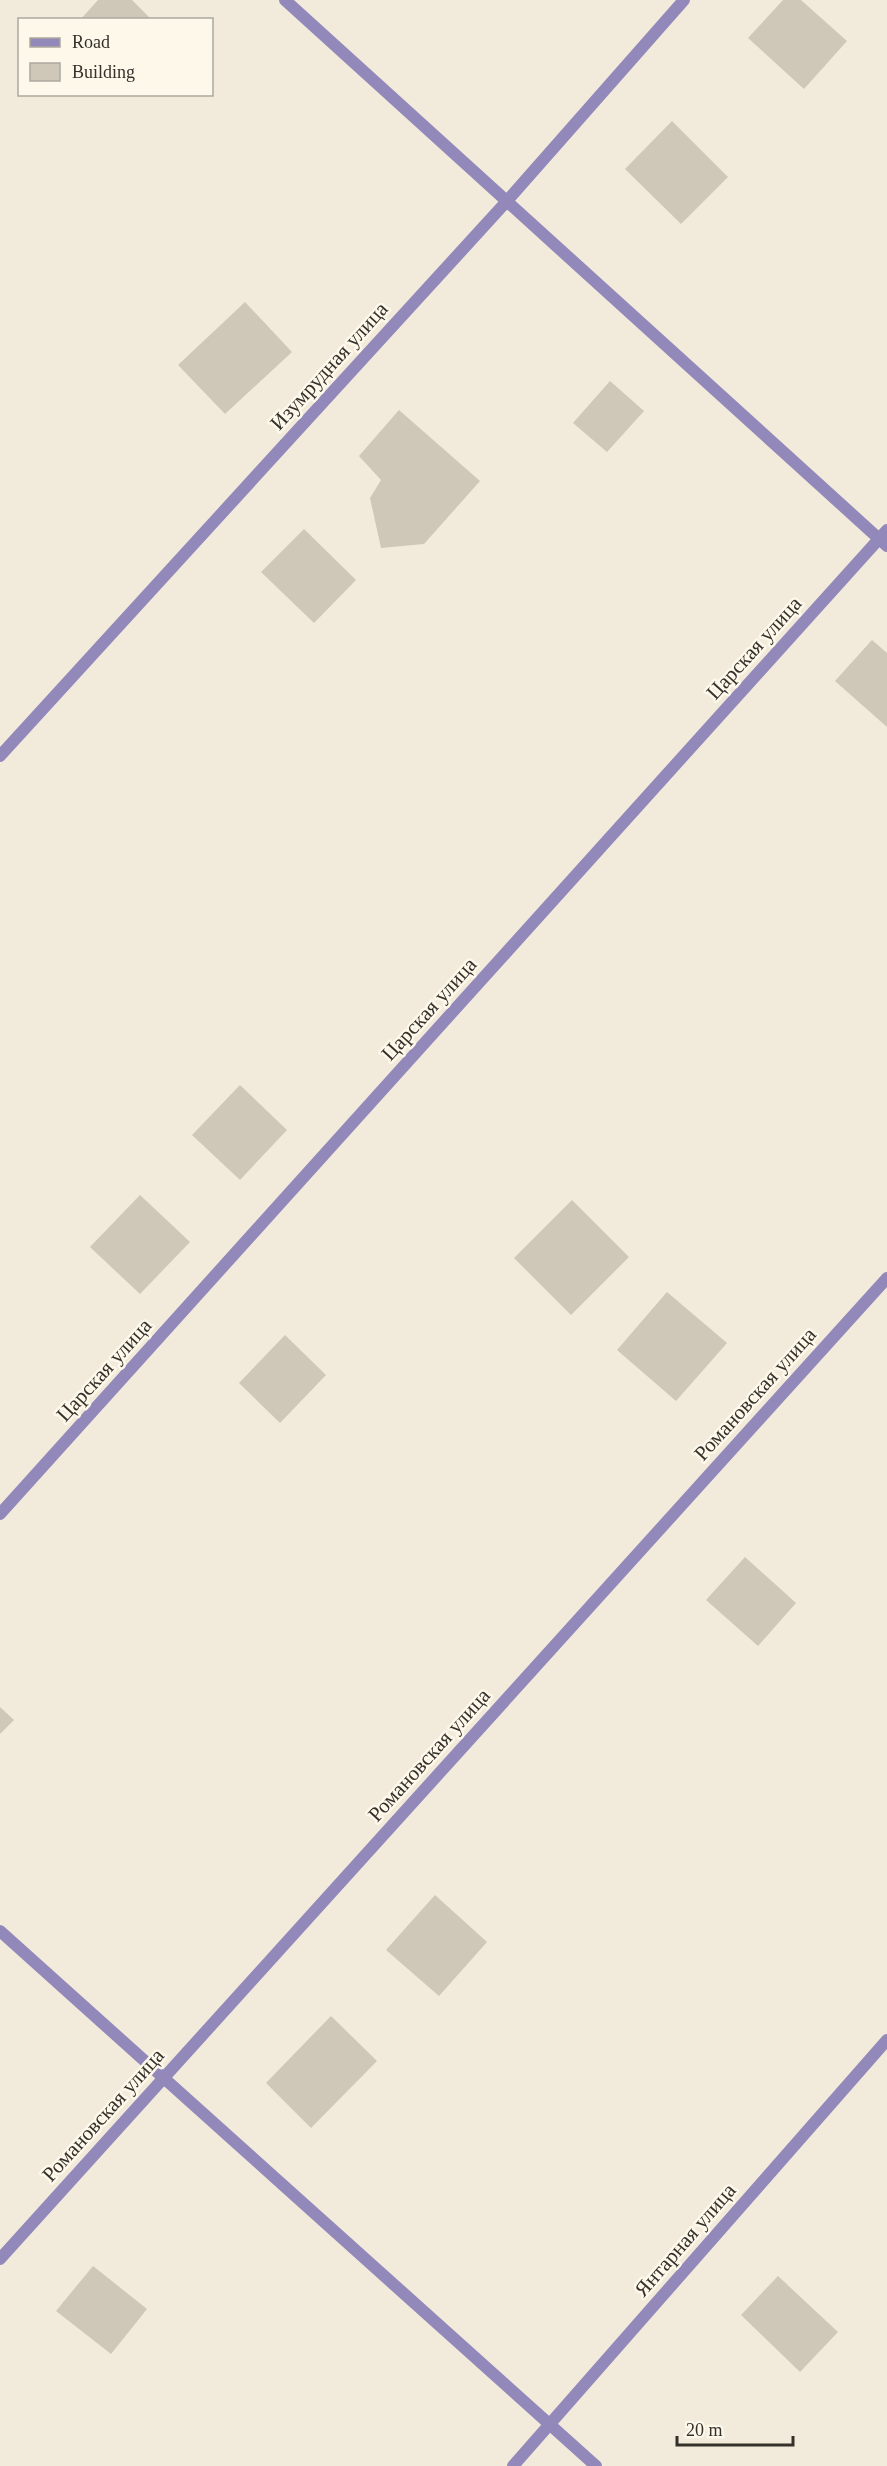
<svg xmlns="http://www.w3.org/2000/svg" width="887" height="2466" viewBox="0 0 887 2466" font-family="Georgia,serif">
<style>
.building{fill:#cfc8b8}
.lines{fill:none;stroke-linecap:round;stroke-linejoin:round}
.street{stroke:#9289ba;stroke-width:12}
.labels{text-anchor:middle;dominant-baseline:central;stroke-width:5;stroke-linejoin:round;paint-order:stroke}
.street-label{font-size:21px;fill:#34312b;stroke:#fef8eb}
</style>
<rect width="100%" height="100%" fill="#f2ebdb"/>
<g class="building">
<path d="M98 0H132L150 18 148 20H80Z"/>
<path d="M783 0H801L847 41 804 89 748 38Z"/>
<path d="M672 121 728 177 681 224 625 169Z"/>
<path d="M245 302 292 352 225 414 178 365Z"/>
<path d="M610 381 644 411 607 452 573 423Z"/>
<path d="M399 410 480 481 424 544 381 548 370 498 381 480 359 456Z"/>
<path d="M304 529 356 580 314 623 261 572Z"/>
<path d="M872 640 887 653V727L835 681Z"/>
<path d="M240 1085 287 1130 240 1180 192 1135Z"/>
<path d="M140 1195 190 1242 140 1294 90 1247Z"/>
<path d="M572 1200 629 1257 571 1315 514 1258Z"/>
<path d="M667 1292 727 1343 676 1401 617 1350Z"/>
<path d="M285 1335 326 1375 280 1423 239 1383Z"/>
<path d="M745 1557 796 1603 758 1646 706 1600Z"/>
<path d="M0 1707 14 1720 0 1734Z"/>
<path d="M435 1895 487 1942 439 1996 386 1950Z"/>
<path d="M331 2016 377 2061 311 2128 266 2083Z"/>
<path d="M93 2266 147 2309 111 2354 56 2311Z"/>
<path d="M778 2276 838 2332 800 2372 741 2315Z"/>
</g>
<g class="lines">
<g class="street">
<path d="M285 0 887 546"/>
<path d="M0 756 507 201 684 0"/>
<path d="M0 1514 887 530"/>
<path d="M0 1931 596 2466"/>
<path d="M0 2259 887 1278"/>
<path d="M513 2466 887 2040"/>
</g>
</g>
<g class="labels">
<g class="street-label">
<text transform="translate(329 366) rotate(-48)">Изумрудная улица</text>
<text transform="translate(754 648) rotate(-48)">Царская улица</text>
<text transform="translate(429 1009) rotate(-48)">Царская улица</text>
<text transform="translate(104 1370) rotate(-48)">Царская улица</text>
<text transform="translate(755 1394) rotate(-48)">Романовская улица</text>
<text transform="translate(429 1755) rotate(-48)">Романовская улица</text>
<text transform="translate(103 2115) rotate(-48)">Романовская улица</text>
<text transform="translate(685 2240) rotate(-49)">Янтарная улица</text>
</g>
</g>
<rect x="18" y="18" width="195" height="78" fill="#fef8eb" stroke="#ada89e" stroke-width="1.5"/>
<rect x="30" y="38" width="30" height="9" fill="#9289ba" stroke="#ada89e" stroke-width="1.5"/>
<text x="72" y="48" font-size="18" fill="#34312b">Road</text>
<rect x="30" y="63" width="30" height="18" fill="#cfc8b8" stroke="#ada89e" stroke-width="1.5"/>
<text x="72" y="78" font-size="18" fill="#34312b">Building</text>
<path d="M677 2436v9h116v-9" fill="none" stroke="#34312b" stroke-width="3"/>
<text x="686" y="2436" font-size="18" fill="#34312b" stroke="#fef8eb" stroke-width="4.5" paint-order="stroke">20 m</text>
</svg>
